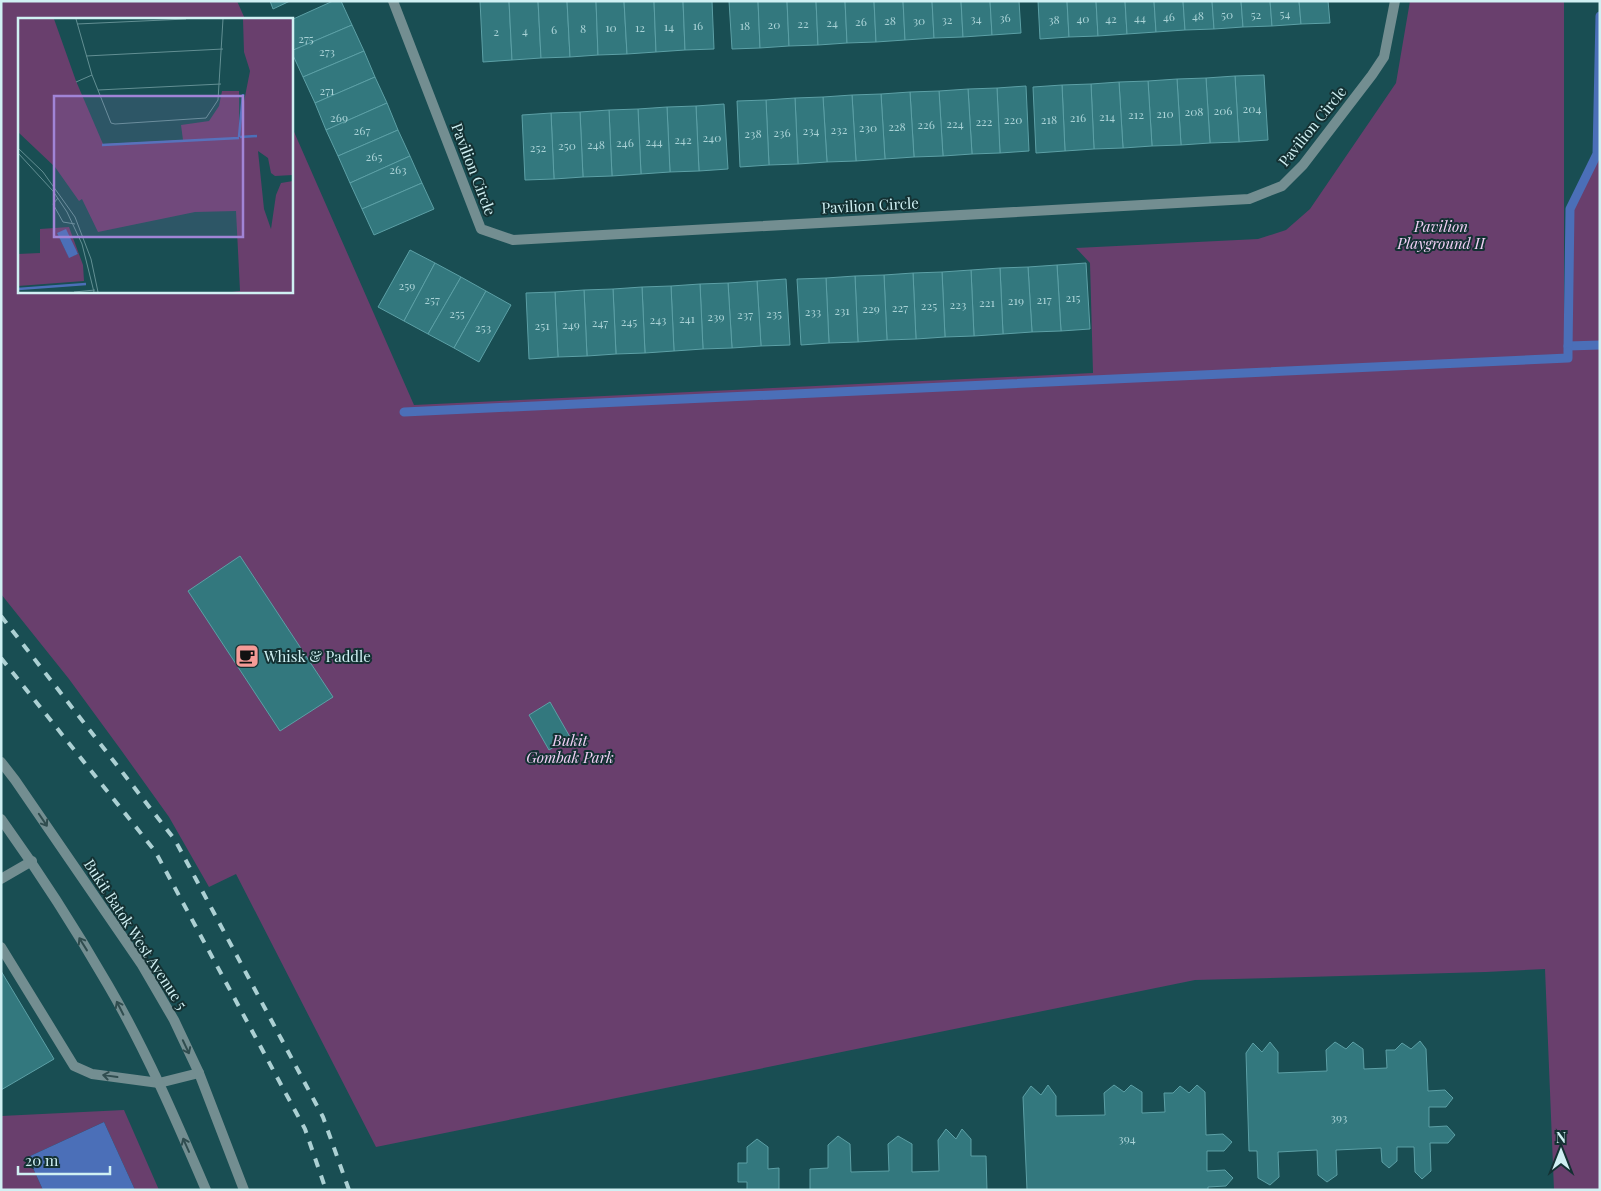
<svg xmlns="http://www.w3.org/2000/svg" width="1601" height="1191" viewBox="0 0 1601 1191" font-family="'Playfair Display',serif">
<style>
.green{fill:#693f6d}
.water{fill:#4b6fb8}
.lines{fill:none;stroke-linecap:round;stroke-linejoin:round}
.stream{stroke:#4b6fb8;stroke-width:9}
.building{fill:#33787e;stroke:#5ca0a6}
.service{stroke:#738e91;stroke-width:10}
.minor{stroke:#738e91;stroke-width:10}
.tertiary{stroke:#738e91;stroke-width:10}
.rail{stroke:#acd0d3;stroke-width:4;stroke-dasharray:9 9;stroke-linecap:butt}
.oneway{stroke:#304d4f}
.labels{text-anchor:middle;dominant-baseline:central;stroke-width:4;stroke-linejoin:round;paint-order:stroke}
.number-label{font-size:12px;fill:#a9d2d6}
.street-label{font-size:15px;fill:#d0f0f3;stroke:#143133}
.park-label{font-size:15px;font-style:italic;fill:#f1d0f5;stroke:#143133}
.poi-label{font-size:15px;fill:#d0f0f3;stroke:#143133;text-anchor:start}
.inset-river{fill:none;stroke:#4b6fb8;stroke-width:2.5}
.inset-road{fill:none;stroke:#628f93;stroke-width:1}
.view{fill:#a184d6;fill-opacity:0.15;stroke:#a184d6;stroke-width:2.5}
.inset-edge{fill:none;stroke:#d0f0f3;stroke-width:2.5}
</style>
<rect width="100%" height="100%" fill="#194e53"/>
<g class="green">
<path d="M1 1H237L245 19H19V291H291V125L414 405 1093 373 1090 263 1076 248 1258 239 1286 230 1310 209 1396 83 1410 1H1564V341L1573 210 1600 154V1190H1554L1545 969 1486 972 1195 980 376 1147 236 874 209 887 169 817 121 750 69 679 1 594Z"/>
<path d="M124 1110 159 1190H135L104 1122 28 1157 43 1190H1V1116Z"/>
</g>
<path class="water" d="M104 1122 135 1190H43L28 1157Z"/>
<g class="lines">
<g class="stream">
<path d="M1568 346 1600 345"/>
<path d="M1568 350 1570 209 1597 154 1600 16"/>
<path d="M404 412 1568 358V352"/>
</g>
</g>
<g class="building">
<path d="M270 1H290L273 9Z"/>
<path d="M333 1H341L352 25 291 51V20Z"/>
<path d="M480 1H509L512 60 483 62Z"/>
<path d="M509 1H538L541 58 512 60Z"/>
<path d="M538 1H567L570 57 541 58Z"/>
<path d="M567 1H596L598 55 570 57Z"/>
<path d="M596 1H624L627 54 598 55Z"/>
<path d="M624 1H654L656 52 627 54Z"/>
<path d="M654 1H683L685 50 656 52Z"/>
<path d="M683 1H712L714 49 685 50Z"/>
<path d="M729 1H758L760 48 732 49Z"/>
<path d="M758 1H787L789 46 760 48Z"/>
<path d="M787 1H816L818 45 789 46Z"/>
<path d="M816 1H845L847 43 818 45Z"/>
<path d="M845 1H874L876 42 847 43Z"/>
<path d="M874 1H903L905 40 876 42Z"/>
<path d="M903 1H932L934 38 905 40Z"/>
<path d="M932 1H961L963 37 934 38Z"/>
<path d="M961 1H990L992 35 963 37Z"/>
<path d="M990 1H1019L1021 33 992 35Z"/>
<path d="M1038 1H1067L1069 37 1040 39Z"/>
<path d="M1067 1H1096L1098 36 1069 37Z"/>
<path d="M1096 1H1125L1127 34 1098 36Z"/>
<path d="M1125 1H1154L1156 32 1127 34Z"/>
<path d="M1154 1H1183L1185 30 1156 32Z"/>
<path d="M1183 1H1212L1214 29 1185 30Z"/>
<path d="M1212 1H1241L1243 27 1214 29Z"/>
<path d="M1241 1H1270L1272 26 1243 27Z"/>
<path d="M1270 1H1299L1301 24 1272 26Z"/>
<path d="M1299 1H1328L1330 23 1301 24Z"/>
<path d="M352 25 364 51 303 77 291 51Z"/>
<path d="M364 51 375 77 315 103 303 77Z"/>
<path d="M1264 75 1268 140 1239 142 1235 76Z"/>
<path d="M1235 76 1239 142 1210 143 1206 78Z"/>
<path d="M375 77 387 103 326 130 315 103Z"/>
<path d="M1206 78 1210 143 1181 145 1177 79Z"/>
<path d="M1177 79 1181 145 1152 146 1148 81Z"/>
<path d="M1148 81 1152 146 1123 148 1119 82Z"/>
<path d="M1119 82 1123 148 1094 149 1091 84Z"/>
<path d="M1091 84 1094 149 1065 151 1062 85Z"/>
<path d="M1062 85 1065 151 1036 153 1033 87Z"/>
<path d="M1026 86 1029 151 1000 153 997 88Z"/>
<path d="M997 88 1000 153 972 154 968 89Z"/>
<path d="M968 89 972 154 943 156 939 91Z"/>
<path d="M939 91 943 156 914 157 910 92Z"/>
<path d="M910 92 914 157 885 159 881 94Z"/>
<path d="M881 94 885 159 856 161 852 95Z"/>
<path d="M852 95 856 161 827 162 823 97Z"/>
<path d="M823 97 827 162 798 164 795 98Z"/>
<path d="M795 98 798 164 769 165 766 100Z"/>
<path d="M766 100 769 165 740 167 737 101Z"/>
<path d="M387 103 398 130 338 156 326 130Z"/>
<path d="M724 104 728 169 699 171 696 106Z"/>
<path d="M696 106 699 171 670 172 667 107Z"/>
<path d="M667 107 670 172 641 174 638 109Z"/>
<path d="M638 109 641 174 612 176 609 110Z"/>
<path d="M609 110 612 176 583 177 580 112Z"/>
<path d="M580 112 583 177 554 179 551 113Z"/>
<path d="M551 113 554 179 525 180 522 115Z"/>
<path d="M398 130 410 156 350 183 338 156Z"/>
<path d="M410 156 422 183 362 209 350 183Z"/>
<path d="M422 183 434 209 374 235 362 209Z"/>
<path d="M410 250 435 263 404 321 378 307Z"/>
<path d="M435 263 461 277 428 334 404 321Z"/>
<path d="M1086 263 1090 329 1061 331 1057 265Z"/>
<path d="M1057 265 1061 331 1032 332 1028 267Z"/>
<path d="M1028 267 1032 332 1003 334 1000 268Z"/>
<path d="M1000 268 1003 334 974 336 971 270Z"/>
<path d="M971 270 974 336 945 337 942 272Z"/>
<path d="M942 272 945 337 916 339 913 273Z"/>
<path d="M913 273 916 339 887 340 884 275Z"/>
<path d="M884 275 887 340 858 342 855 276Z"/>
<path d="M855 276 858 342 829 343 826 278Z"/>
<path d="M461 277 486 291 454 348 428 334Z"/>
<path d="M826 278 829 343 801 345 797 279Z"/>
<path d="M786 279 790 345 761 346 757 281Z"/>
<path d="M757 281 761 346 732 348 728 283Z"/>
<path d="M728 283 732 348 703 349 700 284Z"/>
<path d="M700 284 703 349 674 351 671 286Z"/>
<path d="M671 286 674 351 645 353 642 287Z"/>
<path d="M642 287 645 353 616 354 613 289Z"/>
<path d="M613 289 616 354 587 356 584 290Z"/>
<path d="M584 290 587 356 558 357 555 292Z"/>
<path d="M486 291 511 305 479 362 454 348Z"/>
<path d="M555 292 558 357 529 359 526 293Z"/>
<path d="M240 556 333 697 280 731 188 591Z"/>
<path d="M550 702 570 737 549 750 529 715Z"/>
<path d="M1 971 54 1059 1 1090Z"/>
<path d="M1420 1041 1426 1049 1428 1091 1445 1090 1453 1098 1446 1107H1429V1127L1447 1126 1455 1135 1448 1143H1430L1431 1171 1422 1179 1415 1172 1414 1147H1397V1161L1389 1168 1382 1162 1381 1148 1336 1150 1337 1175 1327 1182 1318 1175 1317 1150 1278 1152 1279 1177 1270 1185 1258 1178 1257 1151H1249L1246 1053 1253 1043 1262 1052 1270 1042 1278 1052V1073L1327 1071 1326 1050 1335 1042 1346 1049 1353 1042 1363 1049 1364 1069 1387 1068 1386 1050H1395L1402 1043 1411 1049Z"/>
<path d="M1048 1085 1056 1096V1116L1105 1115 1104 1093 1114 1085 1124 1092 1131 1085 1142 1092V1113L1165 1112 1164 1093H1173L1180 1086 1189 1093 1197 1085 1205 1092 1206 1135 1223 1134 1232 1142 1224 1151H1207V1171L1225 1170 1233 1178 1226 1186 1208 1187V1190H1027L1023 1097 1031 1086 1041 1095Z"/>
<path d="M946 1129 956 1139 962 1129 971 1139V1156H986L987 1190H810V1169L828 1168V1145L838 1136 850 1144 851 1172 889 1171 888 1144 898 1136 912 1144V1172L939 1171 938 1140Z"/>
<path d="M757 1139 768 1147V1169L779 1168V1190H747V1182H738V1163H747V1147Z"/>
</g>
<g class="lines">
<g class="service">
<path d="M1 879 32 861"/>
<path d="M1 947 74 1066 92 1074 159 1083 199 1073"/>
</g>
<path class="minor" d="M393 1 481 229 513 240 1249 199 1282 186 1303 165 1372 75 1384 57 1395 1"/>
<g class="tertiary">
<path d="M1 762 15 780 142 965 174 1020 199 1073 244 1190"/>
<path d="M1 819C39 872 75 928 108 985 146 1050 176 1120 206 1190"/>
</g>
<g class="rail">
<path d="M1 616 175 840 323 1117 349 1190"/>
<path d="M1 658 155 851 305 1129 326 1190"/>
</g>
</g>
<defs><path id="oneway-shaft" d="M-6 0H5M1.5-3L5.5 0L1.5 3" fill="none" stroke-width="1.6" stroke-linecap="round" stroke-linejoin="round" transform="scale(1.25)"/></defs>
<g class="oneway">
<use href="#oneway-shaft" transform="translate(43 820) rotate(56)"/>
<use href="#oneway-shaft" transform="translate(83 944) rotate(-122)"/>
<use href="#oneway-shaft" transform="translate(120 1008) rotate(-117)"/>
<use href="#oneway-shaft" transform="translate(186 1047) rotate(65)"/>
<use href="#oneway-shaft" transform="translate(110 1076) rotate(-172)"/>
<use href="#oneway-shaft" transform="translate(186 1145) rotate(-114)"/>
</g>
<defs>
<g id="cafe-square" transform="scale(1.25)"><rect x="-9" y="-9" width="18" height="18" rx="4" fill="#f59b97" stroke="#143133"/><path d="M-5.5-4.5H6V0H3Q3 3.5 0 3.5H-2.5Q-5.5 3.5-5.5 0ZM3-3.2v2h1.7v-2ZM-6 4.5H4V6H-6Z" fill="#111"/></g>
</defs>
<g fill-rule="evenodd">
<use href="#cafe-square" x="247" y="656"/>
</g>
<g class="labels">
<g class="number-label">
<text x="1285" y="13">54</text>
<text x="1227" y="14">50</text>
<text x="1256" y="14">52</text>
<text x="1198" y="15">48</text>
<text x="1169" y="16">46</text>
<text x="1005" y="17">36</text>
<text x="1140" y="17">44</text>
<text x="976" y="18">34</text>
<text x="1083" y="18">40</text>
<text x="1111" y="18">42</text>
<text x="947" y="19">32</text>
<text x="1054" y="19">38</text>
<text x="890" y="20">28</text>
<text x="919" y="20">30</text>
<text x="861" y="21">26</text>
<text x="832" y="22">24</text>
<text x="803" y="23">22</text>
<text x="774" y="24">20</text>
<text x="698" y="25">16</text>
<text x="745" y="25">18</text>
<text x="669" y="26">14</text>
<text x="611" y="27">10</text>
<text x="640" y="27">12</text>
<text x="583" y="28">8</text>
<text x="554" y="29">6</text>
<text x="525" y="30">4</text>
<text x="496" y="31">2</text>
<text x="306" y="38">275</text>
<text x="327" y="51">273</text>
<text x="327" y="90">271</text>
<text x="1252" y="108">204</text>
<text x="1223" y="110">206</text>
<text x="1194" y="111">208</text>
<text x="1165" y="113">210</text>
<text x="1136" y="114">212</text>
<text x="1107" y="116">214</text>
<text x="339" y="117">269</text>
<text x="1078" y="117">216</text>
<text x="1013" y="119">220</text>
<text x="1049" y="119">218</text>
<text x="984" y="121">222</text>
<text x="955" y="123">224</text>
<text x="926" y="124">226</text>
<text x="897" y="126">228</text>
<text x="868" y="127">230</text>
<text x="839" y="129">232</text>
<text x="362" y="130">267</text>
<text x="811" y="130">234</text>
<text x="782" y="132">236</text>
<text x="753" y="133">238</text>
<text x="712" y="137">240</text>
<text x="683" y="139">242</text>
<text x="654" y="141">244</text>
<text x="625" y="142">246</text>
<text x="596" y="144">248</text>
<text x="567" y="145">250</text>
<text x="538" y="147">252</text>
<text x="374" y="156">265</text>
<text x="398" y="169">263</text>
<text x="407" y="285">259</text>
<text x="1073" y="297">215</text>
<text x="432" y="299">257</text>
<text x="1044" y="299">217</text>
<text x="1016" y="300">219</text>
<text x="987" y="302">221</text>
<text x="958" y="304">223</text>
<text x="929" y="305">225</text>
<text x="900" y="307">227</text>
<text x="871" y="308">229</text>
<text x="842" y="310">231</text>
<text x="813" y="311">233</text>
<text x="457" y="313">255</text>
<text x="774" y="313">235</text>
<text x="745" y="314">237</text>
<text x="716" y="316">239</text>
<text x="687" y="318">241</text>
<text x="658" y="319">243</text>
<text x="629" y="321">245</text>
<text x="600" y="322">247</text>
<text x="571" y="324">249</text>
<text x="542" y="325">251</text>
<text x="483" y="327">253</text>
<text x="1339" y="1117">393</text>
<text x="1127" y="1138">394</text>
</g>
<g class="street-label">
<text transform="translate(1312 126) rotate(-51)">Pavilion Circle</text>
<text transform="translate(474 169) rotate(69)">Pavilion Circle</text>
<text transform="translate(870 205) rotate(-3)">Pavilion Circle</text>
<text transform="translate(136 934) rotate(57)">Bukit Batok West Avenue 5</text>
</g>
<g class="park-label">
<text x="1441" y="226">Pavilion<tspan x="1441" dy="17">Playground II</tspan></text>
<text x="570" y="740">Bukit<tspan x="570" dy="17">Gombak Park</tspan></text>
</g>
<g class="poi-label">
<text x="264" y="656">Whisk &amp; Paddle</text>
</g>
</g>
<g transform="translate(18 18)">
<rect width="275" height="275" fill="#194e53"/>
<path d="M0 1H36L58 63 85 126 165 122 163 107 191 103 201 88 204 73H221V109L232 53 226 34 225 1H275V157L257 158 253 155 250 140 240 133 246 191 253 211 258 177 263 165 275 163V274H214L222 273 218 193 177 194 80 214 64 181 61 183 37 149 0 114ZM51 209 65 247 66 263 0 268V236L22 235V211ZM39 215 60 235V236L51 239Z" fill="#693f6d" fill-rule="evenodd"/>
<path d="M48 211 60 236 51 240 39 215Z" fill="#4b6fb8"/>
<path class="inset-river" d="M221 119 225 76M222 119 239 118M84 127 221 120M0 271 68 266"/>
<path class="inset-road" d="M58 1 74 57 93 105 97 106 188 100 200 82 205 1M59 6 168 1M68 38 205 31M58 64 74 57M80 72 203 66M0 130 25 154 57 199 73 241 80 274M0 135 35 173 49 194 64 226 76 274M40 180 35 186 45 204 57 206M56 274 77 272"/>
<path class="view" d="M36 78H225V219H36Z"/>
<rect width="275" height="275" class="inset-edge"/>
</g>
<rect width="1601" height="1191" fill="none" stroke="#d0f0f3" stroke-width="5"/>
<g transform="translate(1561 1151)" stroke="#143133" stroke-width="4" paint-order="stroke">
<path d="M0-4L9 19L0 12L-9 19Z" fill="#d0f0f3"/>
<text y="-8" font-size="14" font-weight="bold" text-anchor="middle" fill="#d0f0f3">N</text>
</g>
<path d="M18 1166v8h92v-8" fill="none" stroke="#d0f0f3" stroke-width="2.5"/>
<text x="25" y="1166" font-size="15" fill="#d0f0f3" stroke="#143133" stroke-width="4" paint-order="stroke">20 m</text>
</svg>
